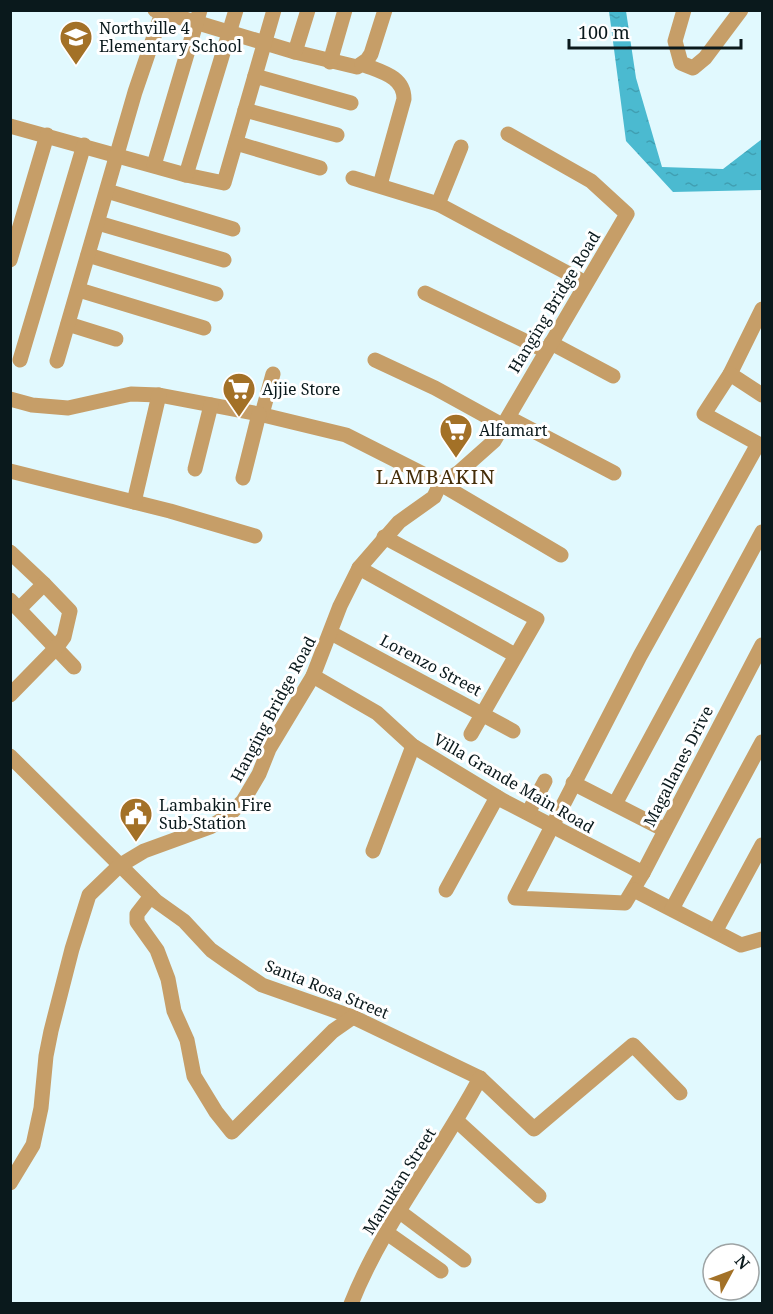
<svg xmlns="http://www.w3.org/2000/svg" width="773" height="1314" viewBox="0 0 773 1314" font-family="'Noto Serif',serif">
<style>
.water{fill:url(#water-ripples)}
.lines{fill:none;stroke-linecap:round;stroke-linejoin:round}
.minor{stroke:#c69e68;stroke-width:15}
.labels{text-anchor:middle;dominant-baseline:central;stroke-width:6;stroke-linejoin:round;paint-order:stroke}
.poi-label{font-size:16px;fill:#0a191c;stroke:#fff;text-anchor:start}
.street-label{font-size:16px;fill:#0a191c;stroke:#fff}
.quarter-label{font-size:20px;letter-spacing:1.5px;fill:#452e09;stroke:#fff}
</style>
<defs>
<pattern id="water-ripples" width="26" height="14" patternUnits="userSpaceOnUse" patternTransform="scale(1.5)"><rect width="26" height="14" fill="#4bbad0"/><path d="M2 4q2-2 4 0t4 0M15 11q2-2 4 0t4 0" fill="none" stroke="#409fb2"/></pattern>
</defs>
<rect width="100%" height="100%" fill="#e1f9fe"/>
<path class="water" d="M609 11H626L636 78 662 167 723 169 762 139V190L673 192 626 141Z"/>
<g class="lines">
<g class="minor">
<path d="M155 10 295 52 357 67 367 60 371 54 385 10"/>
<path d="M684 10 675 41 681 63 693 68 705 58 741 10"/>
<path d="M295 52 308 10"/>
<path d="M330 62 345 10"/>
<path d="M362 64C381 72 404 76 404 99L380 185"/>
<path d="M255 76 351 103"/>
<path d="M245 110 337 135"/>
<path d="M10 126 186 175 224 183 274 10"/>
<path d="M236 143 320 168"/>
<path d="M154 165 200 10"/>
<path d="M186 175 236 10"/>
<path d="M353 178 438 204 586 283"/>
<path d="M107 191 233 229"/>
<path d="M438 204 461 147"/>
<path d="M98 223 224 260"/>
<path d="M88 255 216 294"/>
<path d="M10 260 47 135"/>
<path d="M79 290 204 328"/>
<path d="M425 293 546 351"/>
<path d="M762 309 730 374 704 414 762 446"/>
<path d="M68 324 116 339"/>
<path d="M551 343 613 376"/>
<path d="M20 360 84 145"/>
<path d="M375 360 435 388 504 426"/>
<path d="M57 361 135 92 163 10"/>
<path d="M730 374 762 395"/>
<path d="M10 399 32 405 68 408 131 394 159 395 259 414 346 435 427 476 561 555"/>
<path d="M262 414 273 374"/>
<path d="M509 418 614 473"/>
<path d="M758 444 640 656 515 898 625 903 643 873 762 645"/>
<path d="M195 469 211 405"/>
<path d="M10 471 170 511 255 536"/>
<path d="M243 478 259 414"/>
<path d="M134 502 159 395"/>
<path d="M384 537 537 619 471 734"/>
<path d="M10 552 44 584 19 609"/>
<path d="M359 568 515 655"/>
<path d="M10 600 74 667"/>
<path d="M331 633 513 731"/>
<path d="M313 676 377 713 413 746 502 800 643 873"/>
<path d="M10 695 56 648 64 637 70 611 44 584"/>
<path d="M10 756 156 901 184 921 211 950 228 962 262 985 353 1017 480 1078 534 1129 633 1045 680 1093"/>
<path d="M573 783 665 830"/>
<path d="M615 804 762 532"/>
<path d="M528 813 545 781"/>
<path d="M373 851 413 746"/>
<path d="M446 890 497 797"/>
<path d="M634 890 741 945 762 939"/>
<path d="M151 896 137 914V922L157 950 168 979 174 1011 187 1040 194 1076 216 1112 232 1132 333 1031 353 1017"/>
<path d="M672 909 762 742"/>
<path d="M716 930 762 845"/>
<path d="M457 1121 539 1196"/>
<path d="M10 1183 33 1145 41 1108 46 1056 51 1031 72 949 89 895 119 866 144 851 210 827 228 816 243 801 259 774 269 749 313 676 340 606 359 568 399 522 434 497 440 484 458 473 494 441 627 214 591 181 508 134"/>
<path d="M400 1212 464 1260"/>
<path d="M387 1233 441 1271"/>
<path d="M351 1304C383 1223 440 1154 480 1078"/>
</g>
</g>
<defs>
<g id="school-pin" transform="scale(1.725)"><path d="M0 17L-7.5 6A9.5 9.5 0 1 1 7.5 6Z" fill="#a37127" stroke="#fff"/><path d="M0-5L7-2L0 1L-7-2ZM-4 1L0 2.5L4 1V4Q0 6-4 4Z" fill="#fff"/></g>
<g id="supermarket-pin" transform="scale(1.725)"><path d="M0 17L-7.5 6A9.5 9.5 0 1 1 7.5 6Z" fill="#a37127" stroke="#fff"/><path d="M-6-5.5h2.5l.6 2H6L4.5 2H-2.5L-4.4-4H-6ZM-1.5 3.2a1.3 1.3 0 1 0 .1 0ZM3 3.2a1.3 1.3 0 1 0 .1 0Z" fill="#fff"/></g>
<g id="civic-pin" transform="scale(1.725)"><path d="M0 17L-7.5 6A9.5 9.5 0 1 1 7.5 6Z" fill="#a37127" stroke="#fff"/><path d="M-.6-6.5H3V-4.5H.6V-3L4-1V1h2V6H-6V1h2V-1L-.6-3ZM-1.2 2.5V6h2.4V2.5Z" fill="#fff"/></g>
</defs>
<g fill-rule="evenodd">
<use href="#school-pin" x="76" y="37"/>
<use href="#supermarket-pin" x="239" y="389"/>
<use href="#supermarket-pin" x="456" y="430"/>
<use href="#civic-pin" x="136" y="814"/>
</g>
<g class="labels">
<g class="poi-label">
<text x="99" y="28">Northville 4<tspan x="99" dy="18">Elementary School</tspan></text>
<text x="262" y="389">Ajjie Store</text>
<text x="479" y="430">Alfamart</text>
<text x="159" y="805">Lambakin Fire<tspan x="159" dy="18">Sub-Station</tspan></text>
</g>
<g class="street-label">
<text transform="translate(554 302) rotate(-59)">Hanging Bridge Road</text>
<text transform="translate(431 665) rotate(28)">Lorenzo Street</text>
<text transform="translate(273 709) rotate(-62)">Hanging Bridge Road</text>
<text transform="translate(678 766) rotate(-63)">Magallanes Drive</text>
<text transform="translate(514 783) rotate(30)">Villa Grande Main Road</text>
<text transform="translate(327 989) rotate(22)">Santa Rosa Street</text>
<text transform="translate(399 1181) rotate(-58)">Manukan Street</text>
</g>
<g class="quarter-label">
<text x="436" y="476">LAMBAKIN</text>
</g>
</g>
<rect width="773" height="1314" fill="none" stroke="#0a191c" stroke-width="24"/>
<g transform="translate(731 1272) rotate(49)"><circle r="28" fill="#ffffff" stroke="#9da3a4" stroke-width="1.5"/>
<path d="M0-4.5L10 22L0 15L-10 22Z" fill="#a37127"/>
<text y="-9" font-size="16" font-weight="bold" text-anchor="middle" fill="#0a191c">N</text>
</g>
<path d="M569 39v9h172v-9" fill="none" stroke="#0a191c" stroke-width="3"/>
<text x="578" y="39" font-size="18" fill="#0a191c" stroke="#ffffff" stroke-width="4.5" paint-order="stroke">100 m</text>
</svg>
